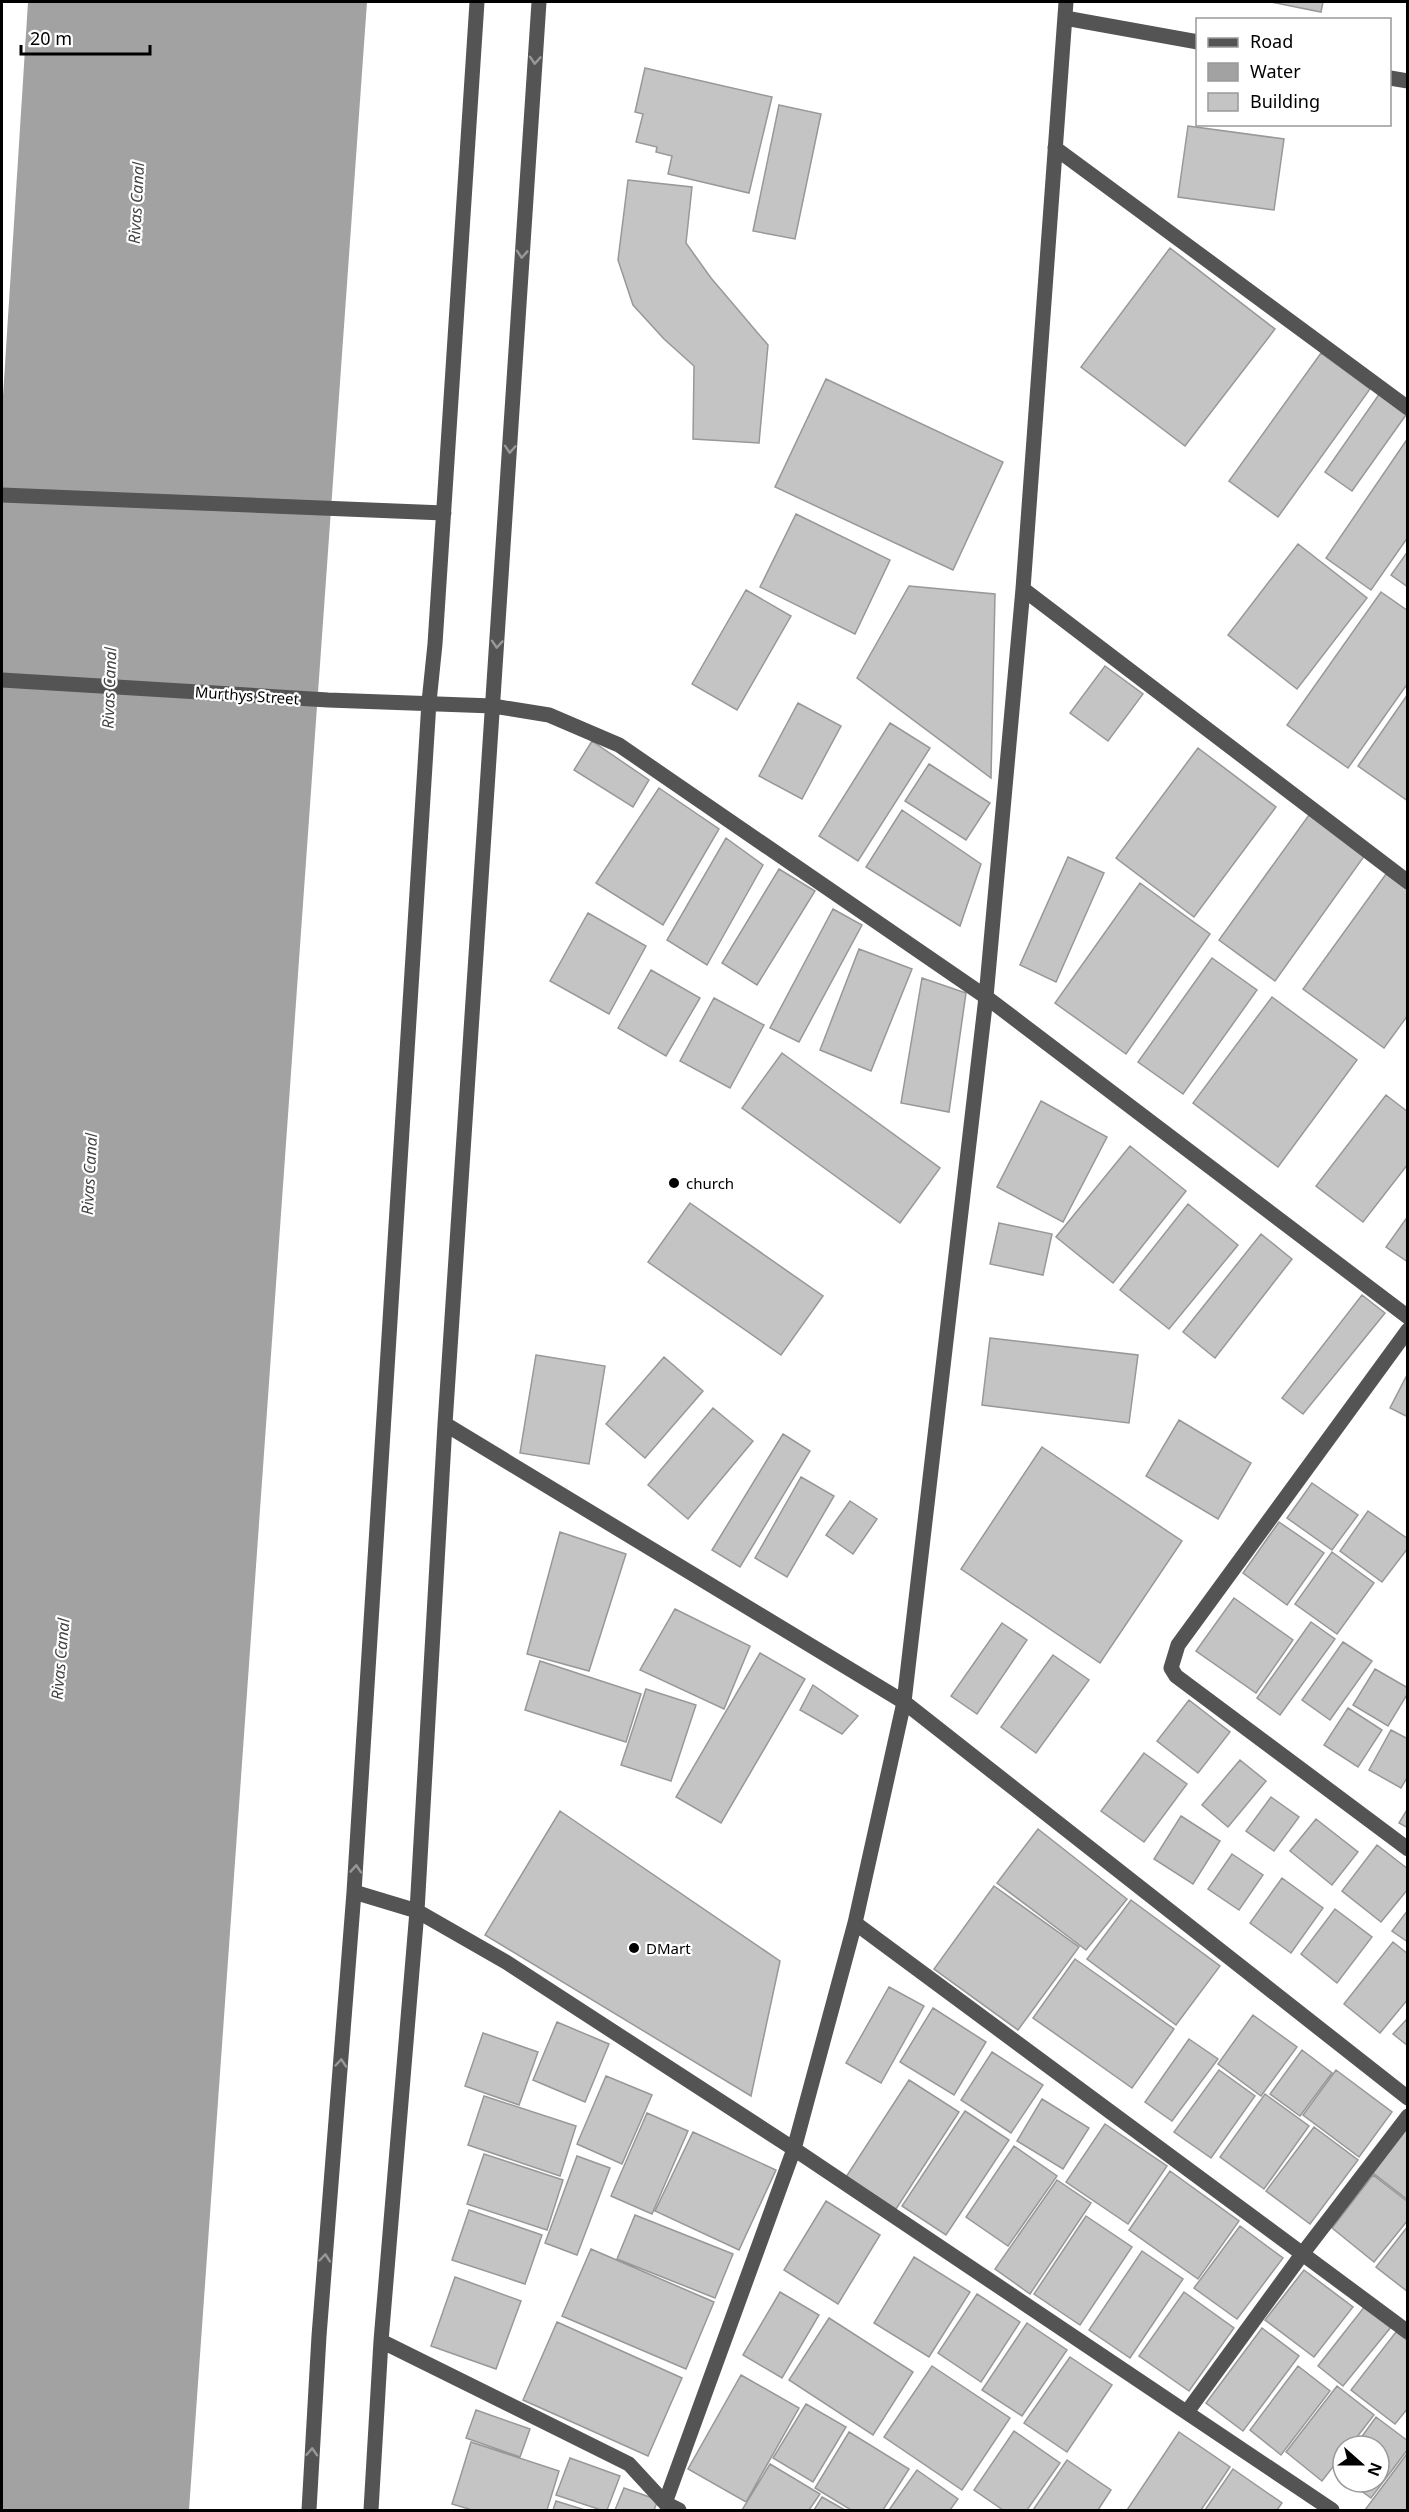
<svg xmlns="http://www.w3.org/2000/svg" width="1409" height="2512" viewBox="0 0 1409 2512" font-family="'Noto Sans',sans-serif">
<rect width="100%" height="100%" fill="#fff"/>
<path fill="#a2a2a2" d="M 28,2 L 367,2 L 189,2510 L 2,2510 L 2,412 Z"/>
<path fill="#c4c4c4" stroke="#989898" stroke-width="1.5" d="M 1271,2 L 1323,2 L 1321,12 Z
M 645,68 L 772,97 L 749,193 L 668,174 L 672,156 L 656,152 L 657,147 L 636,142 L 643,114 L 635,112 Z
M 779,105 L 821,114 L 795,239 L 753,231 Z
M 1188,126 L 1284,139 L 1274,210 L 1178,197 Z
M 628,180 L 692,187 L 686,243 L 711,278 L 768,345 L 759,443 L 693,439 L 694,366 L 664,339 L 633,305 L 618,260 Z
M 1170,248 L 1275,329 L 1185,446 L 1081,367 Z
M 1321,353 L 1370,389 L 1278,517 L 1229,481 Z
M 826,379 L 1003,462 L 953,570 L 775,487 Z
M 1380,393 L 1408,412 L 1352,491 L 1325,472 Z
M 1408,438 L 1408,537 L 1371,590 L 1326,558 Z
M 796,514 L 890,560 L 855,634 L 760,587 Z
M 1298,544 L 1367,598 L 1297,689 L 1228,635 Z
M 1408,551 L 1408,587 L 1391,575 Z
M 909,586 L 995,594 L 991,778 L 857,678 Z
M 746,590 L 791,616 L 737,710 L 692,684 Z
M 1381,592 L 1408,611 L 1408,683 L 1348,768 L 1287,725 Z
M 1105,666 L 1143,694 L 1108,741 L 1070,713 Z
M 1408,694 L 1408,801 L 1358,766 Z
M 798,703 L 841,726 L 802,799 L 759,776 Z
M 890,723 L 930,748 L 858,861 L 819,836 Z
M 592,741 L 649,780 L 633,807 L 574,770 Z
M 1198,748 L 1276,807 L 1194,917 L 1116,858 Z
M 929,764 L 990,803 L 966,840 L 905,801 Z
M 659,788 L 719,829 L 663,925 L 596,883 Z
M 902,810 L 981,864 L 960,926 L 866,867 Z
M 1309,815 L 1365,855 L 1275,981 L 1219,940 Z
M 726,838 L 763,865 L 707,965 L 667,940 Z
M 1068,857 L 1104,873 L 1056,982 L 1020,965 Z
M 779,869 L 815,891 L 757,985 L 722,963 Z
M 1386,874 L 1408,890 L 1408,1015 L 1384,1048 L 1303,989 Z
M 1140,883 L 1210,934 L 1126,1054 L 1055,1003 Z
M 833,909 L 862,925 L 799,1042 L 770,1028 Z
M 588,913 L 646,946 L 609,1014 L 550,981 Z
M 859,949 L 912,969 L 871,1071 L 820,1050 Z
M 1212,958 L 1257,990 L 1183,1094 L 1138,1062 Z
M 651,970 L 700,998 L 666,1056 L 618,1028 Z
M 922,978 L 966,993 L 949,1112 L 901,1103 Z
M 1272,997 L 1357,1060 L 1278,1167 L 1193,1103 Z
M 714,998 L 764,1025 L 730,1088 L 680,1061 Z
M 782,1053 L 940,1168 L 900,1223 L 742,1108 Z
M 1386,1095 L 1408,1112 L 1408,1164 L 1363,1222 L 1316,1186 Z
M 1041,1101 L 1107,1137 L 1063,1222 L 997,1187 Z
M 1130,1146 L 1186,1191 L 1113,1283 L 1056,1237 Z
M 690,1203 L 823,1296 L 781,1355 L 648,1262 Z
M 1188,1204 L 1238,1245 L 1169,1329 L 1120,1290 Z
M 1408,1216 L 1408,1262 L 1386,1247 Z
M 999,1223 L 1052,1234 L 1043,1275 L 990,1264 Z
M 1261,1234 L 1292,1259 L 1215,1358 L 1183,1332 Z
M 1362,1295 L 1385,1313 L 1303,1414 L 1282,1398 Z
M 990,1338 L 1138,1355 L 1129,1423 L 982,1405 Z
M 536,1355 L 605,1366 L 589,1464 L 520,1453 Z
M 664,1357 L 703,1391 L 645,1458 L 606,1424 Z
M 1408,1373 L 1408,1417 L 1390,1408 Z
M 713,1408 L 753,1441 L 688,1519 L 648,1485 Z
M 1179,1420 L 1251,1463 L 1218,1519 L 1146,1476 Z
M 783,1434 L 810,1451 L 740,1567 L 712,1550 Z
M 1042,1447 L 1182,1541 L 1100,1663 L 961,1569 Z
M 801,1477 L 834,1496 L 787,1577 L 755,1558 Z
M 1312,1483 L 1358,1515 L 1332,1550 L 1287,1518 Z
M 850,1501 L 877,1519 L 853,1554 L 826,1535 Z
M 1368,1511 L 1408,1539 L 1408,1548 L 1382,1582 L 1340,1551 Z
M 1279,1522 L 1324,1553 L 1287,1605 L 1243,1573 Z
M 560,1532 L 626,1554 L 589,1671 L 527,1654 Z
M 1332,1552 L 1374,1583 L 1337,1634 L 1295,1604 Z
M 1234,1598 L 1293,1640 L 1256,1693 L 1196,1651 Z
M 675,1609 L 750,1646 L 724,1709 L 640,1670 Z
M 1311,1622 L 1335,1639 L 1280,1715 L 1257,1698 Z
M 1002,1623 L 1027,1640 L 977,1714 L 951,1696 Z
M 1343,1642 L 1372,1661 L 1330,1720 L 1302,1700 Z
M 760,1653 L 805,1679 L 721,1823 L 676,1797 Z
M 1053,1655 L 1089,1680 L 1036,1753 L 1001,1727 Z
M 540,1661 L 641,1694 L 626,1742 L 525,1710 Z
M 1375,1669 L 1408,1688 L 1408,1693 L 1388,1726 L 1353,1705 Z
M 813,1685 L 858,1716 L 842,1734 L 800,1710 Z
M 646,1689 L 696,1705 L 671,1781 L 621,1765 Z
M 1189,1700 L 1230,1732 L 1198,1773 L 1157,1741 Z
M 1348,1708 L 1382,1730 L 1358,1767 L 1324,1745 Z
M 1391,1730 L 1408,1739 L 1408,1776 L 1401,1788 L 1369,1770 Z
M 1144,1753 L 1187,1784 L 1144,1842 L 1101,1811 Z
M 1240,1760 L 1266,1781 L 1228,1827 L 1202,1805 Z
M 1271,1797 L 1299,1817 L 1274,1851 L 1246,1831 Z
M 1408,1808 L 1408,1828 L 1399,1823 Z
M 560,1811 L 780,1961 L 751,2096 L 485,1935 Z
M 1181,1816 L 1220,1841 L 1193,1884 L 1154,1859 Z
M 1316,1819 L 1358,1852 L 1332,1885 L 1290,1851 Z
M 1038,1829 L 1127,1899 L 1086,1950 L 997,1883 Z
M 1377,1845 L 1408,1869 L 1408,1889 L 1381,1922 L 1342,1891 Z
M 1232,1854 L 1263,1875 L 1239,1910 L 1208,1889 Z
M 1282,1878 L 1323,1908 L 1291,1953 L 1250,1923 Z
M 994,1886 L 1079,1947 L 1018,2030 L 934,1969 Z
M 1131,1900 L 1220,1966 L 1176,2025 L 1087,1959 Z
M 1335,1909 L 1372,1937 L 1337,1983 L 1301,1954 Z
M 1408,1910 L 1408,1942 L 1392,1931 Z
M 1393,1942 L 1408,1954 L 1408,1999 L 1380,2033 L 1344,2004 Z
M 1075,1959 L 1174,2029 L 1132,2088 L 1033,2018 Z
M 889,1987 L 924,2006 L 881,2083 L 846,2063 Z
M 933,2008 L 986,2042 L 954,2095 L 900,2062 Z
M 1253,2015 L 1297,2047 L 1261,2096 L 1218,2064 Z
M 1408,2018 L 1408,2046 L 1393,2034 Z
M 557,2022 L 609,2044 L 585,2102 L 533,2080 Z
M 483,2033 L 538,2052 L 519,2105 L 465,2086 Z
M 1189,2039 L 1218,2059 L 1172,2121 L 1145,2102 Z
M 1302,2050 L 1332,2073 L 1300,2116 L 1270,2094 Z
M 992,2052 L 1043,2085 L 1011,2133 L 961,2100 Z
M 1219,2070 L 1255,2096 L 1211,2158 L 1174,2132 Z
M 1336,2070 L 1392,2112 L 1359,2157 L 1303,2115 Z
M 606,2076 L 652,2095 L 622,2164 L 577,2144 Z
M 909,2080 L 959,2112 L 896,2209 L 846,2177 Z
M 1265,2094 L 1309,2126 L 1264,2189 L 1220,2157 Z
M 484,2096 L 576,2126 L 560,2176 L 468,2145 Z
M 1042,2099 L 1089,2128 L 1063,2169 L 1017,2141 Z
M 965,2111 L 1009,2140 L 946,2235 L 902,2206 Z
M 647,2113 L 688,2131 L 652,2214 L 611,2196 Z
M 1105,2124 L 1167,2166 L 1128,2224 L 1066,2182 Z
M 1314,2127 L 1358,2160 L 1310,2224 L 1266,2191 Z
M 1408,2127 L 1408,2200 L 1373,2173 Z
M 693,2132 L 776,2170 L 739,2250 L 655,2211 Z
M 1014,2146 L 1057,2176 L 1008,2246 L 966,2217 Z
M 484,2154 L 563,2180 L 547,2230 L 467,2204 Z
M 577,2156 L 610,2168 L 577,2255 L 545,2243 Z
M 1170,2171 L 1239,2221 L 1198,2279 L 1129,2230 Z
M 1373,2175 L 1408,2202 L 1408,2220 L 1374,2262 L 1332,2228 Z
M 1057,2180 L 1091,2203 L 1030,2294 L 995,2269 Z
M 826,2201 L 880,2235 L 838,2304 L 784,2270 Z
M 469,2210 L 542,2235 L 525,2284 L 452,2260 Z
M 635,2215 L 733,2254 L 715,2298 L 617,2259 Z
M 1086,2216 L 1132,2247 L 1080,2325 L 1034,2294 Z
M 1240,2226 L 1283,2258 L 1237,2319 L 1194,2288 Z
M 1408,2226 L 1408,2292 L 1376,2267 Z
M 591,2249 L 714,2302 L 686,2369 L 562,2316 Z
M 1142,2251 L 1183,2279 L 1130,2358 L 1089,2330 Z
M 914,2257 L 970,2292 L 929,2357 L 874,2323 Z
M 1304,2270 L 1353,2307 L 1314,2357 L 1265,2320 Z
M 455,2277 L 521,2301 L 496,2369 L 431,2346 Z
M 780,2292 L 819,2315 L 782,2378 L 743,2355 Z
M 1184,2292 L 1234,2328 L 1189,2391 L 1139,2356 Z
M 977,2294 L 1020,2322 L 981,2382 L 938,2353 Z
M 1365,2306 L 1391,2327 L 1343,2386 L 1318,2366 Z
M 829,2318 L 913,2372 L 873,2435 L 789,2380 Z
M 557,2322 L 682,2378 L 648,2456 L 523,2400 Z
M 1027,2323 L 1067,2350 L 1022,2416 L 982,2390 Z
M 1262,2328 L 1299,2356 L 1243,2431 L 1206,2403 Z
M 1396,2332 L 1408,2341 L 1408,2408 L 1395,2424 L 1351,2390 Z
M 1070,2357 L 1112,2385 L 1067,2452 L 1024,2423 Z
M 932,2366 L 1010,2418 L 962,2490 L 884,2437 Z
M 1298,2366 L 1330,2391 L 1281,2455 L 1250,2430 Z
M 741,2375 L 799,2408 L 746,2502 L 688,2469 Z
M 1337,2386 L 1374,2415 L 1350,2446 L 1343,2446 L 1343,2454 L 1322,2481 L 1286,2452 Z
M 806,2404 L 846,2427 L 813,2482 L 773,2458 Z
M 476,2410 L 530,2429 L 520,2457 L 466,2438 Z
M 1376,2417 L 1408,2441 L 1408,2449 L 1371,2498 L 1349,2482 L 1379,2482 L 1379,2446 L 1355,2446 Z
M 1014,2431 L 1060,2463 L 1027,2510 L 1003,2510 L 974,2490 Z
M 849,2432 L 909,2469 L 883,2510 L 851,2510 L 815,2488 Z
M 1179,2432 L 1230,2467 L 1201,2510 L 1127,2510 Z
M 471,2442 L 559,2471 L 547,2510 L 472,2510 L 452,2504 Z
M 1406,2455 L 1408,2456 L 1408,2510 L 1365,2510 Z
M 570,2458 L 620,2476 L 607,2510 L 601,2510 L 556,2495 Z
M 1067,2460 L 1111,2490 L 1098,2510 L 1033,2510 Z
M 770,2464 L 820,2494 L 809,2510 L 742,2510 Z
M 1233,2469 L 1282,2503 L 1277,2510 L 1205,2510 Z
M 917,2470 L 958,2499 L 950,2510 L 889,2510 Z
M 624,2488 L 658,2500 L 654,2510 L 615,2510 Z
M 822,2497 L 845,2510 L 814,2510 Z
M 556,2501 L 585,2510 L 553,2510 Z"/>
<g fill="none" stroke-linecap="round" stroke-linejoin="round">
<path stroke="#545454" stroke-width="15" d="M 1065,18 L 1198,42
M 1390,78 L 1408,81
M 1055,148 L 1408,408
M 2,495 L 444,513
M 1023,589 L 1408,882
M 2,680 L 328,700 L 493,706 L 549,715 L 619,745 L 986,997 L 1408,1317
M 1408,1330 L 1178,1645 L 1171,1668 L 1176,1676 L 1408,1849
M 445,1424 L 904,1702 L 1408,2098
M 354,1892 L 417,1911 L 506,1962 L 794,2149 L 1332,2510
M 855,1923 L 1408,2332
M 381,2341 L 629,2464 L 665,2503 L 679,2510
M 1187,2412 L 1303,2253 L 1408,2116
M 665,2503 L 794,2149 L 855,1923 L 904,1702 L 986,997 L 1023,589 L 1066,2
M 309,2510 L 319,2336 L 354,1892 L 429,702 L 435,644 L 477,2
M 371,2510 L 381,2341 L 417,1911 L 445,1424 L 539,2"/>
</g>
<defs><path id="oneway-chevron" d="M-2-3.5L2.5 0L-2 3.5" fill="none" stroke-width="1.6" stroke-linecap="round" stroke-linejoin="round" transform="scale(1.5)"/></defs>
<g stroke="#989898">
<use href="#oneway-chevron" transform="translate(535 60) rotate(94)"/>
<use href="#oneway-chevron" transform="translate(522 254) rotate(94)"/>
<use href="#oneway-chevron" transform="translate(510 449) rotate(94)"/>
<use href="#oneway-chevron" transform="translate(497 644) rotate(94)"/>
<use href="#oneway-chevron" transform="translate(356 1869) rotate(-86)"/>
<use href="#oneway-chevron" transform="translate(341 2063) rotate(-85)"/>
<use href="#oneway-chevron" transform="translate(325 2258) rotate(-85)"/>
<use href="#oneway-chevron" transform="translate(312 2452) rotate(-87)"/>
</g>
<g fill="#000" stroke="#fff" stroke-width="2">
<circle cx="674" cy="1183" r="6"/>
<circle cx="634" cy="1948" r="6"/>
</g>
<g text-anchor="middle" dominant-baseline="central" stroke-width="4.5" stroke-linejoin="round" paint-order="stroke">
<g font-size="15" fill="#000" stroke="#fff">
<text transform="translate(247 695) rotate(4)">Murthys Street</text>
</g>
<g font-size="15" fill="#000" stroke="#fff" text-anchor="start">
<text x="686" y="1183">church</text>
<text x="646" y="1948">DMart</text>
</g>
<g font-size="16" font-style="italic" fill="#434343" stroke="#fff">
<text transform="translate(136 203) rotate(-87)">Rivas Canal</text>
<text transform="translate(109 688) rotate(-88)">Rivas Canal</text>
<text transform="translate(89 1174) rotate(-87)">Rivas Canal</text>
<text transform="translate(60 1659) rotate(-85)">Rivas Canal</text>
</g>
</g>
<rect width="1409" height="2512" fill="none" stroke="#000000" stroke-width="6"/>
<rect x="1196" y="18" width="195" height="108" fill="#ffffff" stroke="#999999" stroke-width="1.5"/>
<rect x="1208" y="38" width="30" height="9" fill="#545454" stroke="#999999" stroke-width="1.5"/>
<text x="1250" y="48" font-size="18" fill="#000000">Road</text>
<rect x="1208" y="63" width="30" height="18" fill="#a2a2a2" stroke="#999999" stroke-width="1.5"/>
<text x="1250" y="78" font-size="18" fill="#000000">Water</text>
<rect x="1208" y="93" width="30" height="18" fill="#c4c4c4" stroke="#999999" stroke-width="1.5"/>
<text x="1250" y="108" font-size="18" fill="#000000">Building</text>
<g transform="translate(1361 2464) rotate(111)"><circle r="28" fill="#ffffff" stroke="#999999" stroke-width="1.5"/>
<path d="M0-4.5L10 22L0 15L-10 22Z" fill="#000000"/>
<text y="-9" font-size="16" font-weight="bold" text-anchor="middle" fill="#000000">N</text>
</g>
<path d="M21 45v9h129v-9" fill="none" stroke="#000000" stroke-width="3"/>
<text x="30" y="45" font-size="18" fill="#000000" stroke="#ffffff" stroke-width="4.5" paint-order="stroke">20 m</text>
</svg>
